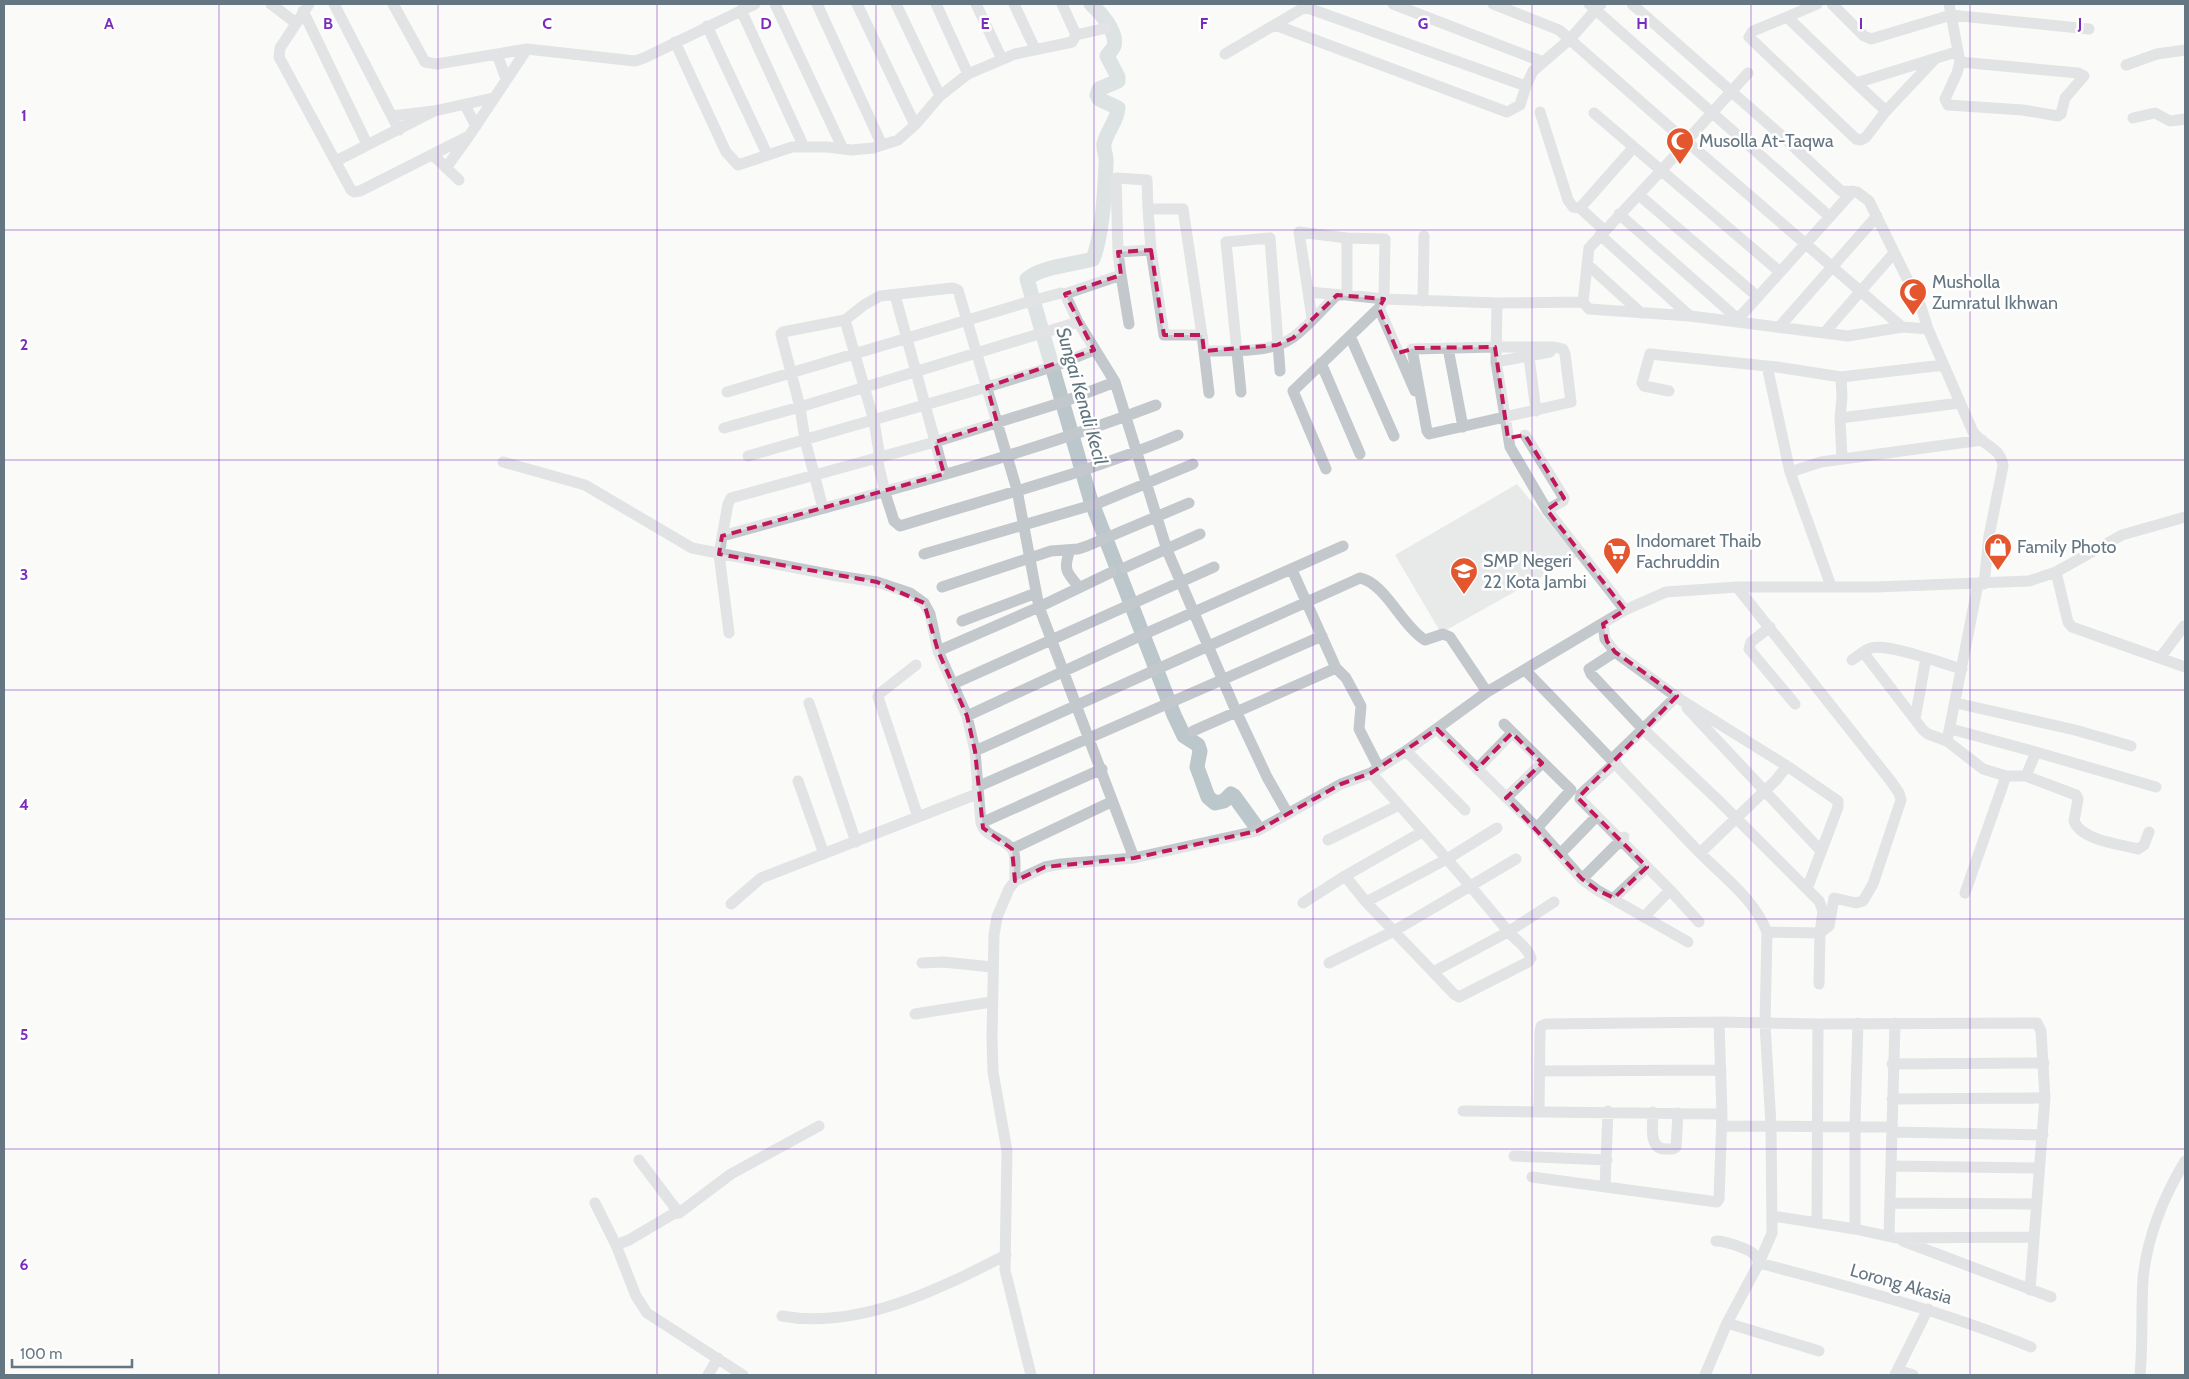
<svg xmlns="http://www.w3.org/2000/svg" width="2189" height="1379" viewBox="0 0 2189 1379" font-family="Cabin,sans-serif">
<rect width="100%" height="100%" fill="#fafaf8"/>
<path fill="#e8e9e9" d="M 1517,484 L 1577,557 L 1441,633 L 1395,555 Z"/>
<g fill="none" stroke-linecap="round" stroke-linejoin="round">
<path stroke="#bbc7cb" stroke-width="15" d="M 1091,4 C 1100,12 1118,32 1114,46 C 1113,49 1109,53 1107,56 L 1118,77 L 1118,81 L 1099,89 L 1097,95 L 1099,99 L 1118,108 C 1117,122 1107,130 1104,144 C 1103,150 1107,156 1106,163 C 1105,191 1103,233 1093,259 C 1075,264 1040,267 1027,279 L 1090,498 L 1174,715 L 1184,736 L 1198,745 L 1200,751 L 1197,767 L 1208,797 L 1215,803 L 1224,801 L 1231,794 L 1234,796 L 1255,825"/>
<path stroke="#c3c8cc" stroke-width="11" d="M 271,4 L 296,23
M 309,4 L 280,48 L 279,57 L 351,190 L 354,192 L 360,191 L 469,136
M 334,4 L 399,130
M 393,4 L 425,62 L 437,64 L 527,49 L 635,61 L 644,58 L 755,4
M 775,4 L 843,149
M 817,4 L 882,145
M 857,4 L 915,125
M 896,4 L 940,96
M 936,4 L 968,74
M 976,4 L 1002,59
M 1014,4 L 1035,49
M 1062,4 L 1076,35
M 1304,4 L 1305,7 L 1526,86
M 1393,4 L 1543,62
M 1493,4 L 1559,30 L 1682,138
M 1589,4 L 1829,216
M 1632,4 L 1782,136 L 1841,191 L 1857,192 L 1869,201 L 1921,307 L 1928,329
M 1817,4 L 1787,17 L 1856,83 L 1956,52
M 1832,4 L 1864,36 L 1871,39 L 1951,15 L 2089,29
M 1949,4 L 1960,62 L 1957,73 L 1945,99 L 1948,105 L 2023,110 L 2058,116 L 2061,114 L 2065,98 L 2084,76 L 2078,73 L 1960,62
M 741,10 L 804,147
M 303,11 L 367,144
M 1787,17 L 1753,31 L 1749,37 L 1856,139 L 1861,140 L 1866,137 L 1886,111
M 1275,25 L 1507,112 L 1520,105 L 1526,86 L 1533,71 L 1570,39 L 1601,4
M 707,26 L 767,154
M 675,42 L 726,152 L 738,165 L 792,147 L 827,147 L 851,150 L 873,148 L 898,140 L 915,125 L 940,96 L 968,74 L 1015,54 L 1072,42 L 1076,35 L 1106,28
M 497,54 L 506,79
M 1225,54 L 1310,4
M 2126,65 L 2157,54 L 2185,50
M 1856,83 L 1886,111 L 1934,60
M 465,105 L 476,126
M 1540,112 L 1568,200 L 1573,207 L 1580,208
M 1594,113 L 1780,272
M 392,116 L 434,111 L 493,98
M 2133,118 L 2155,113 L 2170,121 L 2185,119
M 1691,136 L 1748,73
M 1692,146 L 1902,327 L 1928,329 L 1973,432 C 1982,445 2001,447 2003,466 L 1989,536 L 1984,584
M 1683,147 L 1589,248 L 1583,302 L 1589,309 L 1690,316 L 1848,336 L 1902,327
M 433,155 L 459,180
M 336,161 L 434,111
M 446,168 L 469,136 L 527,49
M 1639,195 L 1758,297
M 1619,214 L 1738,319
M 1604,230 L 1580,208 L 1634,147
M 1600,235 L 1690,316
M 1347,238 L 1347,295 L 1384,299 L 1381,305
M 1118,252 L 1151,250
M 1587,264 L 1641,313
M 1121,275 L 1129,324
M 1309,292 L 1342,295
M 1065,294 L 1121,275 L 1118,252 L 1116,178 L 1147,180 L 1148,209
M 895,295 L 944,474
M 1423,301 L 1424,236
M 1497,303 L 1496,362 L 1510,447 L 1547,510 L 1625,610
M 1312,318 L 1299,232 L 1347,238 L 1385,239 L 1384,299 L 1497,303 L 1583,302
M 1738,321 L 1738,319 L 1853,191
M 1780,326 L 1877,216
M 1825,332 L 1894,253
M 1202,335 L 1164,335 L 1151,250 L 1148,209 L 1183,209 L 1202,335 L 1204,351 C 1229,351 1271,353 1292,338 C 1306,329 1324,307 1337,295
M 1350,336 L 1394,436
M 1495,347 L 1554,347 L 1563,349 L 1565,354 L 1571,402 L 1429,434 L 1427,431 L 1412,349 Z
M 1448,348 L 1463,427
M 1204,351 L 1209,393
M 1529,357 L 1536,411
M 1496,362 L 1550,352
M 1321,363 L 1360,454
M 1767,366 L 1790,472 L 1831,586
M 1841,377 L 1842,397 L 1840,418 L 1842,459
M 1669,391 L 1644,386 L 1642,383 L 1650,354 L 1777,367 L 1841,377 L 1944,365
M 727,392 L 1031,301 L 1061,293 L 1065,294 L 1078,322 L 1115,382 L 1167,550 L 1236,711 L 1267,777 L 1288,814
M 1241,392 L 1226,242 L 1270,238 L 1280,371
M 1840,418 L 1960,403
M 724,428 L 800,407 L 1078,322
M 1525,435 L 1564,498 L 1563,501 L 1547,510
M 748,456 L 987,387 L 1055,366 L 1094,350
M 503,462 L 585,485 L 692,548 L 838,576 L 877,582 L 910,593 L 924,603 L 930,614 L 938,651 L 967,716 L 975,751 L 981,823 C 986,838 1003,837 1012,849 C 1017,855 1014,873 1015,881
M 1326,469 L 1293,391 L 1379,308 L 1415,391
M 1790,472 L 1821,462 L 1982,440
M 823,508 L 805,440 L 800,407 L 781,334 L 783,332 L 845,320
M 722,536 C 867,496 1014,459 1156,405
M 1070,550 C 1063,569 1066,572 1079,587
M 924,554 L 1099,503 L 1193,464
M 1124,568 L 1200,534
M 1292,570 L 1336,668 L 1346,678 L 1361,706 L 1359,729 L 1379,768
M 2056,572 L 2068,622 L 2072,627 L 2185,667
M 942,587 L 1051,551 L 1078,549 L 1087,546 L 1189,503
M 1737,587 L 1890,780 L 1899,793 L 1901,800 L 1873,884 L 1863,901 L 1856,903 L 1834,898 L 1829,926 L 1820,933 L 1767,932
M 962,621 L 1036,593
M 1603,624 L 1605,639 L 1615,652 L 1681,700 L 1787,766 L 1838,801 L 1838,807 L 1807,889
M 1770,627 L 1751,642 L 1749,649 L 1795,704
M 729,633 L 719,554 L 728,504 L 731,498 L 935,442 L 1060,403 L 1115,382
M 938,651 L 1039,607 L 1112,572
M 1615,652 L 1589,669 L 1591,674 L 1643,729 L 1717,799 L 1819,901 L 1823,911 L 1820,933 L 1819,984
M 1863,652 L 1923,730 L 1928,734 L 1947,741 L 1978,584
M 2160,658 L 2184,626
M 1852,660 C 1858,656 1864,650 1871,648 C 1888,643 1944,664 1962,669
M 916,665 L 879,694 L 878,697 L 918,817
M 1525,670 C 1583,729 1639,789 1696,849 C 1720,874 1754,898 1767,932 L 1765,1024 L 1771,1125 L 1772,1233 L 1759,1263 L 1727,1323 L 1705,1375
M 953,684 L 1214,567
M 809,703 L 856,842
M 1956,703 L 2075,730 L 2131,746
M 1687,708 L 1821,851
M 967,716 L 1140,636 L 1343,546
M 1915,719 L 1926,658
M 1504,724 L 1571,790 L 1537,828
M 1437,729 L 1537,828 L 1582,879 L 1597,890 L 1688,942
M 1951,729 L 2036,752 L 2156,787
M 1193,731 L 1336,668
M 1947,741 L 1983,769 L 2006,776 L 2026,776 L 2076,795 L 2078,799 L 2074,821 C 2081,840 2119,844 2138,849 L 2144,845 L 2149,832
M 975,751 L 1360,578 C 1385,583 1402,626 1425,640 L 1443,634 L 1450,637 L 1487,692
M 1406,751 L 1465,810
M 1612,759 L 1677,696
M 1616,762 L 1581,794 L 1580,799 L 1670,890 L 1699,922
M 1477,769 L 1512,733
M 1371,773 C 1417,825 1463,876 1507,930 C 1514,939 1528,947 1531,958 L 1528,962 L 1459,997 L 1454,994 L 1433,972
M 2026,776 L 2036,752
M 798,781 L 824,854
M 977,787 L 1322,636
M 1506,798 L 1542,763
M 981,823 L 1102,769
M 1328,840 L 1399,805
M 1012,849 L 1111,802
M 1700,853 L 1776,780 L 1787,766
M 1560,854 L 1596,817
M 1134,858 L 1039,607 L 1017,490 L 958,290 L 953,288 L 880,296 L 864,305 L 845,320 L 874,421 L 879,452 L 877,458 L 885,493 L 894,521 L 900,526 C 993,497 1088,473 1178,435
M 1345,876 L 1366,902 L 1447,859 L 1497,828
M 1582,879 L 1624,837
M 1965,893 L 2006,776
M 1614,898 L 1647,867
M 1366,902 L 1433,972 L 1508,932 L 1554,902
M 1303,903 L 1345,876 L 1422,832
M 731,904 L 761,878 L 977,794
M 1644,917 L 1670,890
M 922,963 L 943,962 L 992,967
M 1329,963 L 1394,931 L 1516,859
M 915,1014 L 991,1002
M 1892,1064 L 2044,1063
M 1540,1071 L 1721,1070
M 1892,1099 L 2045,1098
M 1463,1111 L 1722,1114
M 1539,1111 L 1540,1031 L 1541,1026 L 1546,1024 L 1719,1022 L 1818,1024 L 2037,1023 L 2041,1031 L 2045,1098 L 2030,1290
M 1653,1112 C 1653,1125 1648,1148 1665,1149 C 1670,1149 1672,1150 1676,1147 L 1678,1113
M 1722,1126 L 1892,1127
M 1892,1132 L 2043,1135
M 1514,1156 L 1607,1160
M 639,1160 L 679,1213
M 1891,1166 L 2039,1168
M 1532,1177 L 1717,1202 L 1719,1199 L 1722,1114 L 1719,1022
M 1605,1187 L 1608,1111
M 595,1203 L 616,1245 L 636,1296 L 647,1313 L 743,1375
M 1890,1203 L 2037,1204
M 1773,1216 L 1855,1229 L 1896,1238 L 2034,1237
M 1817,1223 L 1818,1024
M 1855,1229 L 1855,1124 L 1858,1023
M 1889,1236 L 1895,1023
M 1716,1241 C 1724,1241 1727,1243 1735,1245 C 1747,1250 1754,1250 1759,1263 C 1851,1287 1942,1311 2031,1347
M 1903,1241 L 2051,1297
M 616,1245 L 629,1240 L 673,1214 L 679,1213 L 731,1174 L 819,1126
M 782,1316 C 858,1330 940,1289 1006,1255
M 1727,1323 L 1819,1351
M 1898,1370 L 1913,1375
M 708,1375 L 718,1358
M 1031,1375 L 1005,1270 L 1007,1151 L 993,1072 L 992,1037 L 994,935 L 997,917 L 1009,889 L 1015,881 L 1045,867 L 1061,864 L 1134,858 L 1257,831 L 1341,784 L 1371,773 L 1406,751 L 1487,692 L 1625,610 L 1666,592 L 1737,587 L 1875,587 L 2029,581 L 2056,572 L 2122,535 L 2185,517
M 1895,1375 L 1928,1309
M 2140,1375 C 2143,1343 2141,1311 2143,1279 C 2147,1237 2164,1196 2185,1161"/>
</g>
<path d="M0 0H2189V1379H0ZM 1151,250 L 1164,335 L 1202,335 L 1204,351 L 1277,345 L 1293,338 L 1337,295 L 1384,299 L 1379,308 L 1398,353 L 1415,348 L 1495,347 L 1508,438 L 1525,435 L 1564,498 L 1547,510 L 1625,610 L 1603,624 L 1607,641 L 1615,652 L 1677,696 L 1578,798 L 1647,867 L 1614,898 L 1597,890 L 1582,879 L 1506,798 L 1542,763 L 1512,733 L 1477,769 L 1437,729 L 1371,773 L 1341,784 L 1257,831 L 1134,858 L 1045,867 L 1015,881 L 1012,849 L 983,828 L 975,751 L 967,716 L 938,651 L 924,603 L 877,582 L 719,554 L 722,536 L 944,474 L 935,442 L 997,422 L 987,387 L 1094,350 L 1065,294 L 1121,275 L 1118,252 Z" fill="#fafaf8" fill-opacity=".55" fill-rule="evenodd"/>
<path fill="none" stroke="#c2185b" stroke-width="4" stroke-dasharray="10 6" stroke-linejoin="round" d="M 1151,250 L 1164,335 L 1202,335 L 1204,351 L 1277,345 L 1293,338 L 1337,295 L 1384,299 L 1379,308 L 1398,353 L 1415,348 L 1495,347 L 1508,438 L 1525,435 L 1564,498 L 1547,510 L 1625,610 L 1603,624 L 1607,641 L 1615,652 L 1677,696 L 1578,798 L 1647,867 L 1614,898 L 1597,890 L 1582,879 L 1506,798 L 1542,763 L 1512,733 L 1477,769 L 1437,729 L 1371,773 L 1341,784 L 1257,831 L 1134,858 L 1045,867 L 1015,881 L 1012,849 L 983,828 L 975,751 L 967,716 L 938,651 L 924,603 L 877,582 L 719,554 L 722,536 L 944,474 L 935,442 L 997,422 L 987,387 L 1094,350 L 1065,294 L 1121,275 L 1118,252 Z"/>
<path fill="none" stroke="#7b2cbf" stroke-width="1" stroke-opacity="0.55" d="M 219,4 L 219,1375M 438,4 L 438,1375M 657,4 L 657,1375M 876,4 L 876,1375M 1094,4 L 1094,1375M 1313,4 L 1313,1375M 1532,4 L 1532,1375M 1751,4 L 1751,1375M 1970,4 L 1970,1375M 4,230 L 2185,230M 4,460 L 2185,460M 4,690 L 2185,690M 4,919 L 2185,919M 4,1149 L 2185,1149"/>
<defs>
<g id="mosque-pin" transform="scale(1.4375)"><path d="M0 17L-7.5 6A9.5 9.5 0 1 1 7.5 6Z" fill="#e4572e" stroke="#fff"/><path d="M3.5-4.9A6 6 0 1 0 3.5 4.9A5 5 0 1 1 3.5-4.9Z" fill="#fff"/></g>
<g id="shop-pin" transform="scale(1.4375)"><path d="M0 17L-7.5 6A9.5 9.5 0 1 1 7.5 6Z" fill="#e4572e" stroke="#fff"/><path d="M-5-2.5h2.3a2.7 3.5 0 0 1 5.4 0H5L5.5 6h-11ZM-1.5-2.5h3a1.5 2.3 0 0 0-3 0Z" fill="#fff"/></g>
<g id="supermarket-pin" transform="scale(1.4375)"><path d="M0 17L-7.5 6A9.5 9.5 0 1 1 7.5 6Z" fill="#e4572e" stroke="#fff"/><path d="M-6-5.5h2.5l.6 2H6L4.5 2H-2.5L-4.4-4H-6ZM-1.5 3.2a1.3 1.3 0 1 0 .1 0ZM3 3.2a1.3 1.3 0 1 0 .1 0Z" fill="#fff"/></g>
<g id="school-pin" transform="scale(1.4375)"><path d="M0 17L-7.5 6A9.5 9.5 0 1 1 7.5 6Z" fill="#e4572e" stroke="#fff"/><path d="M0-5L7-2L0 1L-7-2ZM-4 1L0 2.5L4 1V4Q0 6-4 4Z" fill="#fff"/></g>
</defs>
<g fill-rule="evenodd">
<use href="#mosque-pin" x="1680" y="141"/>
<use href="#mosque-pin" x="1913" y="292"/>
<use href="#shop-pin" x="1998" y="547"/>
<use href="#supermarket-pin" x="1617" y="551"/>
<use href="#school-pin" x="1464" y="571"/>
</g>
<g text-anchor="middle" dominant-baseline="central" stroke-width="5" stroke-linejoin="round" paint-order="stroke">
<g font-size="18" fill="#657683" stroke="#fff" text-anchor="start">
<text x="1699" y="141">Musolla At-Taqwa</text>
<text x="1932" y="282">Musholla<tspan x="1932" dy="21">Zumratul Ikhwan</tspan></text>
<text x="1636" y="541">Indomaret Thaib<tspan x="1636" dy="21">Fachruddin</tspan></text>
<text x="2017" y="547">Family Photo</text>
<text x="1483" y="561">SMP Negeri<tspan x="1483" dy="21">22 Kota Jambi</tspan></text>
</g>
<g font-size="18" fill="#657683" stroke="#fff">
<text transform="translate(1901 1284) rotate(16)">Lorong Akasia</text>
</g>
<g font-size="19" font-style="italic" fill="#60757c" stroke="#fff">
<text transform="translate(1082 396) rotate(74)">Sungai Kenali Kecil</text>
</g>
</g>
<g font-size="16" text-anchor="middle" font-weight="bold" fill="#7b2cbf" stroke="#fff" stroke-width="5" stroke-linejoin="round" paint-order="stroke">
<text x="109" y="29">A</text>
<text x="328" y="29">B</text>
<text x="547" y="29">C</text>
<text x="766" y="29">D</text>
<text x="985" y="29">E</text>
<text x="1204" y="29">F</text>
<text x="1423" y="29">G</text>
<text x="1642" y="29">H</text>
<text x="1861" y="29">I</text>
<text x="2080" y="29">J</text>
<text x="24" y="121">1</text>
<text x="24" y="350">2</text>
<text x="24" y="580">3</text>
<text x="24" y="810">4</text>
<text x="24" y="1040">5</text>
<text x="24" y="1270">6</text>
</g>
<rect width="2189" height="1379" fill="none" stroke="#657683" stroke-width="10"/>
<path d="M12 1359v8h120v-8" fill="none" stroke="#657683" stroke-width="2.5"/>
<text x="20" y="1359" font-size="15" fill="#657683" stroke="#ffffff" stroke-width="4" paint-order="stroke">100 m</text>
</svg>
